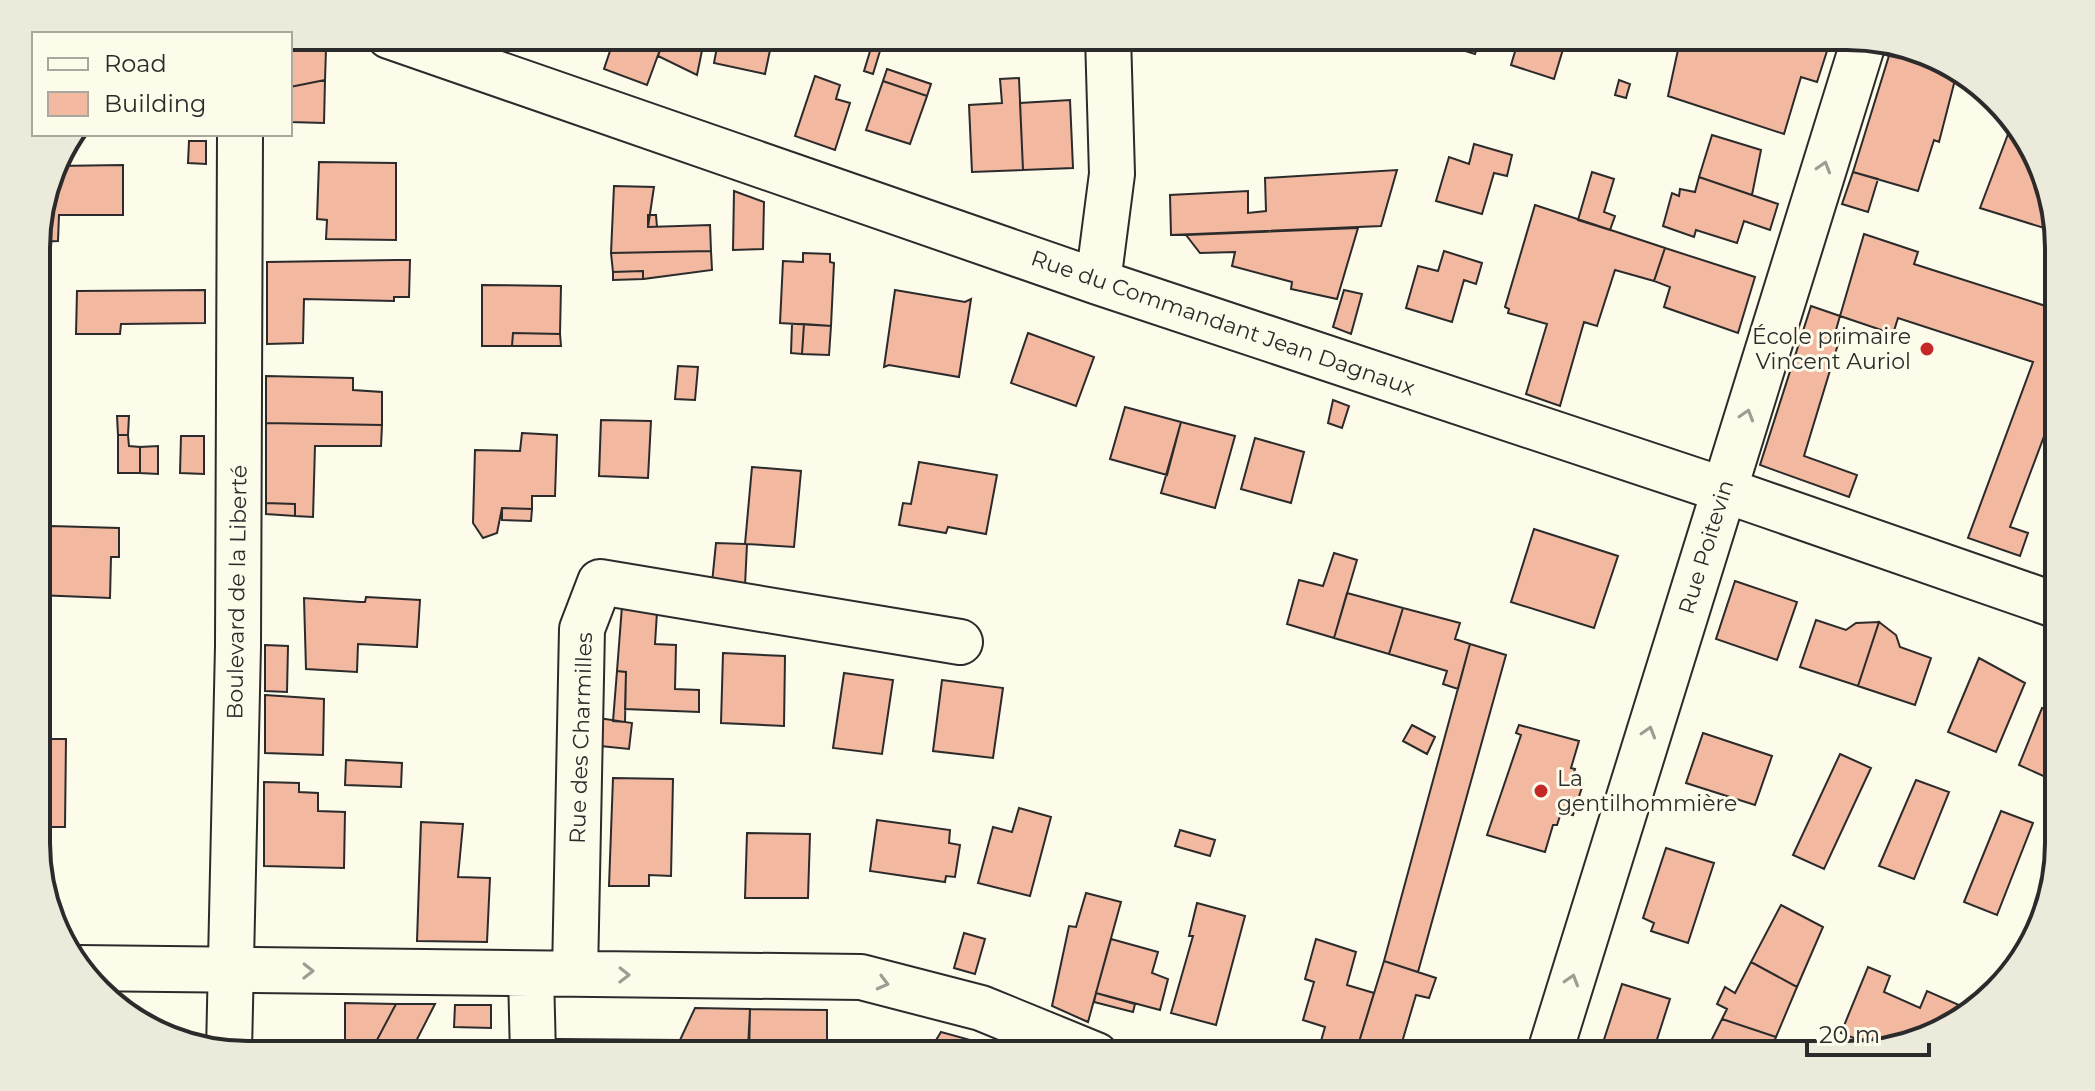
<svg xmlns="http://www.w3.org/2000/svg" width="2095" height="1091" viewBox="0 0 2095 1091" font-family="Montserrat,sans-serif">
<rect width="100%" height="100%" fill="#fdfbea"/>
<path fill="#f2b8a0" stroke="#2b2b2b" stroke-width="2" d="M 607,36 L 665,36 L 647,85 L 604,69 L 612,45 L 606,42 Z
M 665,36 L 705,36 L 697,75 L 658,56 Z
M 719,36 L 773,36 L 765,74 L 714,63 Z
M 1149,36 L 1391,36 L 1150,43 Z
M 1435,36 L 1481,36 L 1475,54 L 1433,41 Z
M 1486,36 L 1567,36 L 1554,79 L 1511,65 L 1517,45 Z
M 1681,36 L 1815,36 L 1813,43 L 1828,48 L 1817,82 L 1801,77 L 1784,134 L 1668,96 Z
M 300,39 L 326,49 L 325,80 L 290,87 L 290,45 Z
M 1892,46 L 1941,58 L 1957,72 L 1939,142 L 1934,140 L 1918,191 L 1853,172 Z
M 871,48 L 880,51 L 873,74 L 864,71 Z
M 887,69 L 931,84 L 927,96 L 883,81 Z
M 815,76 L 840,85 L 836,99 L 850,103 L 835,150 L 795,136 Z
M 1019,78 L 1023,170 L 972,172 L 969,105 L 1002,103 L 1000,79 Z
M 325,80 L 324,123 L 290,122 L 290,87 Z
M 1619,80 L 1630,84 L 1626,98 L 1615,95 Z
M 883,81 L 927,96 L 910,144 L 866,130 Z
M 1070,100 L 1073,168 L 1023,170 L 1020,103 Z
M 2013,121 L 2023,130 L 2057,221 L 2057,232 L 1980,208 Z
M 1712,135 L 1761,150 L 1752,195 L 1699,177 Z
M 189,141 L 206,141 L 206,164 L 188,163 Z
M 1474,144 L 1512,155 L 1507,176 L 1494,173 L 1482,214 L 1436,201 L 1449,157 L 1469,164 Z
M 319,162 L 396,163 L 396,240 L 326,239 L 327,220 L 317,219 Z
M 123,165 L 123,215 L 59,215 L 58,241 L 37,242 L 55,166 Z
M 1397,170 L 1381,226 L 1171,235 L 1170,195 L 1248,191 L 1248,213 L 1266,211 L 1265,178 Z
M 1592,172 L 1614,179 L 1604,212 L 1615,216 L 1610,230 L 1578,220 Z
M 1853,172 L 1878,179 L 1868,212 L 1842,204 Z
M 1699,177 L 1778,204 L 1770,230 L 1744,221 L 1737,243 L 1696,230 L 1694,237 L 1663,226 L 1672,193 L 1679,196 L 1680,189 L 1695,192 Z
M 614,186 L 654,187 L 648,227 L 710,225 L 711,251 L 611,253 Z
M 734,191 L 764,202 L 763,249 L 733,250 Z
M 1535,205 L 1665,248 L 1654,281 L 1615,270 L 1597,326 L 1584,322 L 1560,406 L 1526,394 L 1547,324 L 1508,313 L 1509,309 L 1505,307 Z
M 648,215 L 656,215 L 657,227 L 648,227 Z
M 1358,228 L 1337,299 L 1291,289 L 1292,282 L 1232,266 L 1235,252 L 1200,253 L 1186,235 Z
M 1864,234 L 1918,252 L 1914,264 L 2055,309 L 2051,320 L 2058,322 L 2058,399 L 2010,527 L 2028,533 L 2020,556 L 1968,538 L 2033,362 L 1898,318 L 1893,334 L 1840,316 Z
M 1665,248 L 1755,277 L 1738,333 L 1664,307 L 1670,287 L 1654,281 Z
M 711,251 L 712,270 L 643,279 L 643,271 L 613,272 L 611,253 Z
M 1444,251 L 1482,263 L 1476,284 L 1464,280 L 1452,322 L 1406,308 L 1418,266 L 1438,271 Z
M 803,253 L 830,254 L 830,262 L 834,263 L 831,326 L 780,323 L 783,261 L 803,262 Z
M 396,260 L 410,260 L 409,297 L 394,297 L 394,301 L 304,299 L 303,343 L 267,344 L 267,262 Z
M 643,271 L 643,279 L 613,280 L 613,272 Z
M 482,285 L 561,286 L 560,334 L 513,333 L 512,346 L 482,346 Z
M 205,290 L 205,323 L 121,324 L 120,334 L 76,334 L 77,291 Z
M 895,290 L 965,302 L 971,299 L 959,377 L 889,365 L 884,367 Z
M 1344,290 L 1362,294 L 1351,334 L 1333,327 Z
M 1811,306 L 1840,316 L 1836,330 L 1842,331 L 1804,456 L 1857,475 L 1849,497 L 1760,465 Z
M 792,324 L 804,324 L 802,354 L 791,353 Z
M 804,324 L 831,326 L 829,355 L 802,354 Z
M 513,333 L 560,334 L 561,346 L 512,346 Z
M 1028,333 L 1094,357 L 1076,406 L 1011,383 Z
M 678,366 L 698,367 L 695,400 L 675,399 Z
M 266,376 L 353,378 L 353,390 L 382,392 L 382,425 L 266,423 Z
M 1333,400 L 1349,406 L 1342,428 L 1328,423 Z
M 1125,407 L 1181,422 L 1167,475 L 1110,459 Z
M 117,416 L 129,416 L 128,435 L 118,435 Z
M 601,420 L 651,421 L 648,478 L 599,476 Z
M 1181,422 L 1235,436 L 1215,508 L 1161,493 Z
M 266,423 L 382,425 L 381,446 L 315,446 L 313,517 L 295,516 L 295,504 L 266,503 Z
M 522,433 L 557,435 L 555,496 L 532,496 L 532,509 L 502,508 L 497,533 L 483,538 L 473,523 L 475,450 L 520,451 Z
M 118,435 L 128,435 L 129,446 L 140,447 L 140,473 L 118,473 Z
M 181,436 L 204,436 L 204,474 L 180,473 Z
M 1255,438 L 1304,452 L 1291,503 L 1241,489 Z
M 158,446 L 158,474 L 140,473 L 140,447 Z
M 919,462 L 997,475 L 986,534 L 948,527 L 946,533 L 899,525 L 903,503 L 911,504 Z
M 752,467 L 801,471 L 794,547 L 747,544 L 745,586 L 712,583 L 716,543 L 745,544 Z
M 266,503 L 295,504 L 295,516 L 266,514 Z
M 502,508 L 532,509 L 531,521 L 502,520 Z
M 51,526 L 119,528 L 119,557 L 111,557 L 110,598 L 37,595 L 37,567 L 51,567 Z
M 1534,529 L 1618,556 L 1594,628 L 1511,602 Z
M 1334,553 L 1357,560 L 1334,638 L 1287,624 L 1299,580 L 1323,586 Z
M 1735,581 L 1797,602 L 1777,660 L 1716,639 Z
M 1347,593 L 1403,608 L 1389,654 L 1334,638 Z
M 366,597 L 420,600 L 417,647 L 358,644 L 357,672 L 306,669 L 304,598 L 360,602 L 365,602 Z
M 622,606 L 657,612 L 655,644 L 676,645 L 675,689 L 699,690 L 699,712 L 625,709 L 626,672 L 617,671 Z
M 1403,608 L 1460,623 L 1455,639 L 1470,644 L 1458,689 L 1443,684 L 1447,671 L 1389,654 Z
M 1816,620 L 1846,630 L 1856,623 L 1879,622 L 1858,686 L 1800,667 Z
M 1879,622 L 1896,635 L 1900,647 L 1931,658 L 1915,705 L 1858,686 Z
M 1470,644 L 1506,655 L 1418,972 L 1384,961 Z
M 265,645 L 288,646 L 287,692 L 265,691 Z
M 723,653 L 785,656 L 784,726 L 721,723 Z
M 1979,658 L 2025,683 L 1996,752 L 1948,732 Z
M 617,671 L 626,672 L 625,722 L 613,721 Z
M 844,673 L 893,680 L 882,754 L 833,748 Z
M 942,680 L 1003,688 L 993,758 L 933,751 Z
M 265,695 L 324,699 L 323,755 L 265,753 Z
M 2042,708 L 2059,716 L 2059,783 L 2019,765 Z
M 592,717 L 632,723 L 629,749 L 591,745 Z
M 1412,725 L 1435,737 L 1427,754 L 1403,741 Z
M 1519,725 L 1579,741 L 1571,768 L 1575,769 L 1572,780 L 1583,784 L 1573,815 L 1561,813 L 1557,825 L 1553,825 L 1545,852 L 1487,835 L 1521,735 L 1516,733 Z
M 1703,733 L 1772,756 L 1755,805 L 1686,783 Z
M 38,739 L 66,739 L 65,827 L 38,827 Z
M 1840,754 L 1871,768 L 1824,869 L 1793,855 Z
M 346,760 L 402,763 L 401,787 L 345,785 Z
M 613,778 L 673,779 L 671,876 L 649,875 L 649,886 L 609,886 Z
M 1916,780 L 1949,792 L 1914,879 L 1879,866 Z
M 264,782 L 299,783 L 299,792 L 318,793 L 318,811 L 345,812 L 344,868 L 264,866 Z
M 1019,808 L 1051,817 L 1030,896 L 978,883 L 993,827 L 1012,832 Z
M 2001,811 L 2033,823 L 1997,915 L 1964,902 Z
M 877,820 L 950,830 L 949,843 L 960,845 L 955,877 L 946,876 L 945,882 L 870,871 Z
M 421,822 L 463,824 L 458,877 L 490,878 L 487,942 L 417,941 Z
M 1180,830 L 1215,840 L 1210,856 L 1175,846 Z
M 747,833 L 810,834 L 808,898 L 745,898 Z
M 1666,848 L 1714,863 L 1688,943 L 1651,931 L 1654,923 L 1643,918 Z
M 2053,867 L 2038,931 L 2030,928 Z
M 1086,893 L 1121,902 L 1088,1022 L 1052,1006 L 1069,926 L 1076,927 Z
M 1197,903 L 1245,916 L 1216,1025 L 1171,1013 L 1193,936 L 1189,936 Z
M 1781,905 L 1823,927 L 1797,987 L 1751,962 Z
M 964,933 L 985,939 L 975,974 L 954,968 Z
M 1111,939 L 1158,952 L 1152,973 L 1168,979 L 1160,1010 L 1096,993 Z
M 1316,939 L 1356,952 L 1347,985 L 1374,993 L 1355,1055 L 1317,1055 L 1325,1027 L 1303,1020 L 1314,982 L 1305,979 Z
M 1384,961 L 1436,978 L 1429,998 L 1416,995 L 1400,1049 L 1368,1041 L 1366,1048 L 1359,1046 L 1355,1055 Z
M 1751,962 L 1797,987 L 1776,1037 L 1722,1019 L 1727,1009 L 1717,1004 L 1725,987 L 1735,993 Z
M 1868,967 L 1890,976 L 1884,992 L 1920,1008 L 1927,991 L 1959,1005 L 1952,1024 L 1879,1048 L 1841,1033 Z
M 1622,984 L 1670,999 L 1652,1055 L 1599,1055 Z
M 1096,993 L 1135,1004 L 1133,1012 L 1094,1002 Z
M 345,1003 L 396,1004 L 369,1055 L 314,1055 L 345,1054 Z
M 396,1004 L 435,1004 L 409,1055 L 369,1055 Z
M 455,1005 L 491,1005 L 491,1028 L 454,1027 Z
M 695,1008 L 750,1009 L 748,1049 L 720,1050 L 717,1055 L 673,1055 Z
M 750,1009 L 827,1010 L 827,1046 L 814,1046 L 814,1055 L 749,1055 Z
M 1722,1019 L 1776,1037 L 1772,1046 L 1791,1055 L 1704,1055 Z
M 941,1032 L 974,1041 L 965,1055 L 927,1055 Z
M 172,1034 L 200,1034 L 200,1044 L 172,1037 Z
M 556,1039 L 680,1040 L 673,1055 L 556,1055 Z
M 262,1040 L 297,1041 L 297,1055 L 262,1055 Z
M 994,1048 L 1012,1055 L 990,1055 Z"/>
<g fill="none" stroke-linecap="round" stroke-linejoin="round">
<g stroke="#2b2b2b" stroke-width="48">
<path id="minor" d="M 389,36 L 1098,282 L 1724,490 L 2058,606
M 1098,282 L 1112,174 L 1108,36
M 78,968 L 861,977 L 981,1008 L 1096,1055
M 531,974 L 533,1055
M 575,974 L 582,629 L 600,582 L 960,642
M 1549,1055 L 1864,40"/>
</g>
<g stroke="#2b2b2b" stroke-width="48">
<path id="major" d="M 229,1051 L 238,646 L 240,134"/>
</g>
<use href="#minor" stroke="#fdfbea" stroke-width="44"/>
<use href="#major" stroke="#fdfbea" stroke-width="44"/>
</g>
<defs><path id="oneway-chevron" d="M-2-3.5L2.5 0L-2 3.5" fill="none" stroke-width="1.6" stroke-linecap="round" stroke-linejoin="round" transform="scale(2)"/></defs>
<g stroke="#9e9d94">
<use href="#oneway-chevron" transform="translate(1824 167) rotate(-73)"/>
<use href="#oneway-chevron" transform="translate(1747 415) rotate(-73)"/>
<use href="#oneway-chevron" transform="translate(1649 732) rotate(-73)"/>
<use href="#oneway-chevron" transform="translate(308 971) rotate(1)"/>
<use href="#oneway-chevron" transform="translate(624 975) rotate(1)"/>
<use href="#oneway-chevron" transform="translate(1572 980) rotate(-73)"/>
<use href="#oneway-chevron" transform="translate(883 983) rotate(15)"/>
</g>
<g fill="#c62828" stroke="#fdfbea" stroke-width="3">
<circle cx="1927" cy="349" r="8"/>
<circle cx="1541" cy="791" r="8"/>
</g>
<g text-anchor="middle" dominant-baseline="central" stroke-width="6" stroke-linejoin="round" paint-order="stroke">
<g font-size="22" fill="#2b2b2b" stroke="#fdfbea">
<text transform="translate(1223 323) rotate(19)">Rue du Commandant Jean Dagnaux</text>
<text transform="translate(1706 547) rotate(-73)">Rue Poitevin</text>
<text transform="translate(237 592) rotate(-89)">Boulevard de la Liberté</text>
<text transform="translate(581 738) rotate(-88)">Rue des Charmilles</text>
</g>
<g font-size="22" fill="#2b2b2b" stroke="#fdfbea" text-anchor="end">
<text x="1911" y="336">École primaire<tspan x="1911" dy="25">Vincent Auriol</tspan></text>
<text x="1557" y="778" text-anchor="start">La<tspan x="1557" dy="25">gentilhommière</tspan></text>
</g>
</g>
<path d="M0 0H2095V1091H0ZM248 50H1847A198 198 0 0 1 2045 248V843A198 198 0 0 1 1847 1041H248A198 198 0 0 1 50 843V248A198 198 0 0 1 248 50Z" fill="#eceadb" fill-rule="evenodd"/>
<path fill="none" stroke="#2b2b2b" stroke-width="4" d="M248 50H1847A198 198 0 0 1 2045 248V843A198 198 0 0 1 1847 1041H248A198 198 0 0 1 50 843V248A198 198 0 0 1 248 50Z"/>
<rect x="32" y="32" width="260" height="104" fill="#fdfbea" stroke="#a9a89e" stroke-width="2"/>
<rect x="48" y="58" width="40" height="12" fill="#fdfbea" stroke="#a9a89e" stroke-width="2"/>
<text x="104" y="72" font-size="24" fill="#2b2b2b">Road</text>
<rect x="48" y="92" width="40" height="24" fill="#f2b8a0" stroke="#a9a89e" stroke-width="2"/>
<text x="104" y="112" font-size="24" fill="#2b2b2b">Building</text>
<path d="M1807 1043v12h122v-12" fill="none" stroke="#2b2b2b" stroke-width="4"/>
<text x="1819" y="1043" font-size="24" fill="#2b2b2b" stroke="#fdfbea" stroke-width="6" paint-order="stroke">20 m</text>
</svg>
